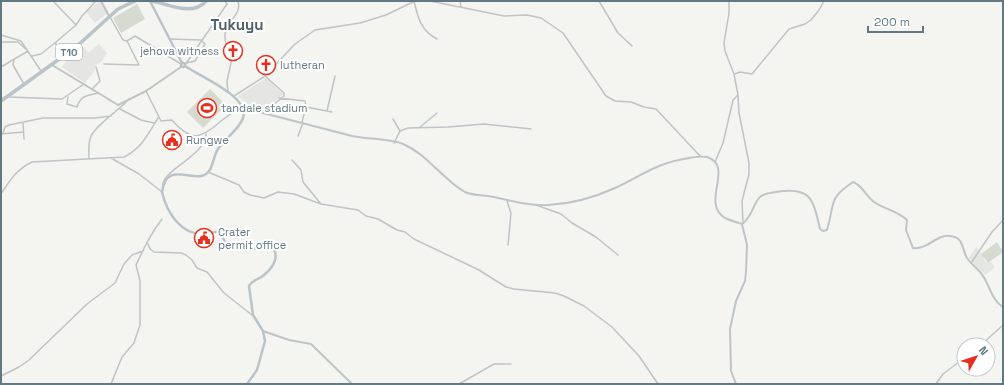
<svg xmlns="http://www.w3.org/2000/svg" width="1004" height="385" viewBox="0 0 1004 385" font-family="'Space Grotesk',sans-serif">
<rect width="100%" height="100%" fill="#f4f4f0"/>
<path fill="#e5e5e3" d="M 100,1 L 109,12 L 95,23 L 86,12 Z
M 99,44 L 107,53 L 101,62 L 96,65 L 94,71 L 85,83 L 62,67 L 70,56 L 84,47 L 88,53 Z
M 266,78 L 283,94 L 264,111 L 250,107 L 238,96 Z
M 976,247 L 980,251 L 986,263 L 991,262 L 995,267 L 985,275 L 969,258 Z"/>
<path fill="#d6dbd1" d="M 137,4 L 145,19 L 121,33 L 113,18 Z
M 210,89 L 226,105 L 203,128 L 187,112 Z
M 997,242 L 1003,252 L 988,263 L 981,254 Z"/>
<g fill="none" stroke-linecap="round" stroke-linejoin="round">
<path stroke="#bfc4c6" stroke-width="1.5" d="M 53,1 L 76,25 L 56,42 L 56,45 L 64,54
M 414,1 C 418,18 421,31 437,39
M 430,1 L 504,16 L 527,15 L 541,18 L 563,33 L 606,96 L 615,101 L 631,102 L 644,107 L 656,109 L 700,156
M 460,1 L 461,7
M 599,1 L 618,33 L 632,46
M 110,17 L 123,40 L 127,41 L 135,36 L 181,64
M 76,25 L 82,16 L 96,1
M 1,35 L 21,41 L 41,71
M 170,39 L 201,40 L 205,44 L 195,61 L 186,63
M 1,42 L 18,42 L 28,51 L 1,67
M 32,56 L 41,54 L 56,42
M 14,60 L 13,65 L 24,84
M 104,64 L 139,65 L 127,41
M 185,65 L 227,4 L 225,1
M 735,74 L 740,72 L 752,74 L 789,29 L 805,24 L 811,20 L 819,10 L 824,1
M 92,89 L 100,81 L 96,67
M 146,91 L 161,121 L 172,120 C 191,142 200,139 220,122 C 227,116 235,111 243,105
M 228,92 L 227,81 L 232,58 C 211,21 244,21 238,1
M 738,95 L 739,113 L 749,163 L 749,174 L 742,201 L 743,223
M 234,96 L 265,76 L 295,44 L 315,30 L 360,23 L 386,15 L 415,1
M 9,97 L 62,99 L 84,84
M 68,97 L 67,104 L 77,107 C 81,95 87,96 98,93
M 279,98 L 305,101 L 306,107 L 302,122
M 306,107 L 332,112
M 120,109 L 141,120 L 154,123
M 327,111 L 335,76
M 263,113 L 284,96 L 284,93 L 265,76
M 393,119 L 400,131
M 23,123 L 24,139
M 420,127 L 437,113
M 3,133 L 5,127 L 9,125 L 43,118 L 95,118 L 111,116
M 1,134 L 23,132
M 298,136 L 303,123
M 394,143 L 400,131 L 408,128 L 448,127 L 484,124 L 531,129
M 111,158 L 139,174 L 162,192
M 89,159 C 89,152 88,146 90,139 C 93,127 118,111 127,101
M 292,160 L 301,170 L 303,182 L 321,204
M 715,162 L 723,143 L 733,100 L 738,95 L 734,74 L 725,51 L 724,43 L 729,13 L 729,1
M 208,172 L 239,185 L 244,192 L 250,195 L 264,198 L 278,192 L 294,194 L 321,204 L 358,210 L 366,216 L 378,219 L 397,230 L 405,232 L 414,239 L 479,270 L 506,287 L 514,289 L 555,293 L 564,296 L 584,306 L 612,327 L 639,356 L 658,384
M 163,187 C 159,171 205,157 206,134
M 1,194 C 10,180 17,169 32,162 L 124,157 C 142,148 148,134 158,118
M 507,201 L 511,213 L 508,245
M 536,205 L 561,214 L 572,223 L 596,237 L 618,255
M 148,244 L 150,249 L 154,252 L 181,253 L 186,255 L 192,260 L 197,268 L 207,272 L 224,293 L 252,315
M 971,263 L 992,232 L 1003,220
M 981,345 L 1003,325
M 1,376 L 19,367 L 29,360 L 87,304 L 115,283 L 124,264 L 132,255 L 143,251
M 111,384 L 122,357 L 134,343 L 140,325 L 140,281 L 136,265 C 144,248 151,233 162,219
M 459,384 L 494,364 L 511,364
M 936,384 L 943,374 L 964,358"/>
<path stroke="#bfc4c6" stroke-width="2" d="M 101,1 L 109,16
M 52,65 L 118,105 L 146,91 L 181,67
M 244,108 C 280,117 316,127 352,136 C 367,139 391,139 403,144 C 422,152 434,168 450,181 C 454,185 460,189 465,192 C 474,196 484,195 494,197 C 512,201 530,206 548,205 C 571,204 593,198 615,188 C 643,175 656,163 689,158 C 695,157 702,156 707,157 C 735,166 700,203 725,218 C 729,220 736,222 742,224 C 752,217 752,207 759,198 C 763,193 771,193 776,192 C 811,186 813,199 820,229 L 823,231 L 827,230 C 835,205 827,199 853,182 C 861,184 866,196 874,202 C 884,209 898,211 907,220 L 906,230 L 913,248 C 927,250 937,234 950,236 C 964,237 962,250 967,258 C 971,264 976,267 980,272 C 990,283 990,299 1003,307
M 263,331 L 289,340 L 311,344 L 352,384
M 736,384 L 731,371 L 730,329 L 736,301 L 745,281 L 746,272 L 747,245 L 742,224"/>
<path stroke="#bac4c8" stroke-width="2.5" d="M 150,1 L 182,63
M181 65a2 2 0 1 1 4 0a2 2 0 1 1-4 0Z
M 185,66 C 199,76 251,97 243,118 C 239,130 225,138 218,149 C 212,157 214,174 201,176 C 186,178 166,164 162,192 C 167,213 181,235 204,234 C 210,234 215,231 220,232 L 225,242 L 231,247 L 254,249 L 262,243 L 269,242 C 281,254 275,266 264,275 C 259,280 253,279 249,286 L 253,315 L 263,331 L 265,341 L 257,370 L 247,384"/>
<path stroke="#bac4c8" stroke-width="3.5" d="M 152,1 C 169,4 192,17 206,1
M 1,101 L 76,47 L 118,9 L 135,1"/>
</g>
<defs>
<g id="church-ring" transform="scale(1)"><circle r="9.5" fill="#fff" stroke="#e72f1d" stroke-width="1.5"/><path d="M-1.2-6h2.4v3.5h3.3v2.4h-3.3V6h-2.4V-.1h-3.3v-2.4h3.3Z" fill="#e72f1d"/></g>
<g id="stadium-ring" transform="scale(1)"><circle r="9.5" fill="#fff" stroke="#e72f1d" stroke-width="1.5"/><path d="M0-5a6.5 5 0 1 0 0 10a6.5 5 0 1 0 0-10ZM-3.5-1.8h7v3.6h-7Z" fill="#e72f1d"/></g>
<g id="civic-ring" transform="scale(1)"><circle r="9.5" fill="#fff" stroke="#e72f1d" stroke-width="1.5"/><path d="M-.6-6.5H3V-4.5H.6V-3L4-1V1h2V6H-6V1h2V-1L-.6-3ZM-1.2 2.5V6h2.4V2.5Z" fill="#e72f1d"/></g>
</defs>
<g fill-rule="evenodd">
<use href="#church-ring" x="233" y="51"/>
<use href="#church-ring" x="266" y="65"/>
<use href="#stadium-ring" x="207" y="108"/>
<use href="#civic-ring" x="172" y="140"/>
<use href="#civic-ring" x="204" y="238"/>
</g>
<g text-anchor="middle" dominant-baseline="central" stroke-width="4" stroke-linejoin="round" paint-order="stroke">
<rect fill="#fff" stroke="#91a0a8" stroke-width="1" x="56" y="44" width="26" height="16" rx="3"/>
<g font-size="10" font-weight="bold" fill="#627882">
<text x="69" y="52">T10</text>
</g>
<g font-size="11" fill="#627882" stroke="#fff" text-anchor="start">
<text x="219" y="51" text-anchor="end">jehova witness</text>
<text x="280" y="65">lutheran</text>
<text x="221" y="108">tandale stadium</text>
<text x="186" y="140">Rungwe</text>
<text x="218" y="232">Crater<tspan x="218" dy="13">permit office</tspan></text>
</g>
<g font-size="15" font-weight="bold" fill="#506067" stroke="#fff">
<text x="237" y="24">Tukuyu</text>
</g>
</g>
<rect width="1004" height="385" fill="none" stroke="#627882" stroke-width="4"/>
<g transform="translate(976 357) rotate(51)"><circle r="19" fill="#ffffff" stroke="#c0c9cd"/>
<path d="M0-3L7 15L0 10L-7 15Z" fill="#e72f1d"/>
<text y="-6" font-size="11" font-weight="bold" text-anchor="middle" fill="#627882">N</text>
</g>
<path d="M868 26v6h55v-6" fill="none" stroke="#627882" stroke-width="2"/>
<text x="874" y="26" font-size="12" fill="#627882" stroke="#ffffff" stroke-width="3" paint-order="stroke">200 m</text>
</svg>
